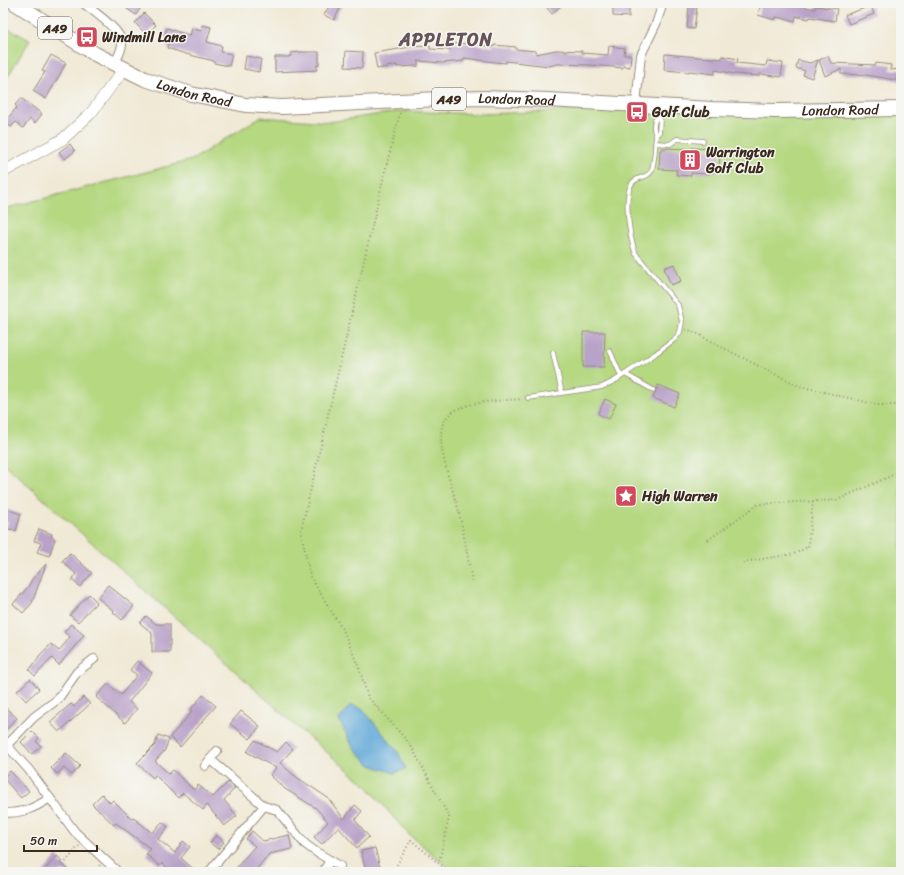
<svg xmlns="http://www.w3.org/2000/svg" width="904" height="875" viewBox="0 0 904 875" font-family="Sriracha,sans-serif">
<rect width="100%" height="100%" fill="#f6f6f2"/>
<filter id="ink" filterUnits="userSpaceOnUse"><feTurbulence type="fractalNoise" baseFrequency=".025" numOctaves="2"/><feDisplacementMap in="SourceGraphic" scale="8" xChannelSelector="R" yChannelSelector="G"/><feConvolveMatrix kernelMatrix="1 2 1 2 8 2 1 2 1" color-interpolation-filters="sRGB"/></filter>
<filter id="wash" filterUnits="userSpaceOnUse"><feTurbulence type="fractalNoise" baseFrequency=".012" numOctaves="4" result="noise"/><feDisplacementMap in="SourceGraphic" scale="16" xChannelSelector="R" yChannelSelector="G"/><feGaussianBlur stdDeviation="0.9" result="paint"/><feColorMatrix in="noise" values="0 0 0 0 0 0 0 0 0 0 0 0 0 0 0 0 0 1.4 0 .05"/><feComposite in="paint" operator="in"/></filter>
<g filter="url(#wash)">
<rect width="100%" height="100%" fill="#f0e9d5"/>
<path fill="#b5d881" stroke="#788150" d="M 3,26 L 30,40 L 3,84 Z
M 672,107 L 901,108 L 901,872 L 454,872 L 407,833 L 366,785 L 304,733 L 3,463 L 3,209 L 192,160 L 260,117 L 329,122 L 401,111 L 480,114 Z"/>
<path fill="#61a9d8" stroke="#4e6a7b" d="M 350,705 L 362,708 L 398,752 L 406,769 L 394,773 L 370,765 L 353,747 L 339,720 Z"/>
<g id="blocks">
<path fill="#b9a2c9" d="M 119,3 L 144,3 L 136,15 Z
M 331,3 L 343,3 L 334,20 L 324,15 Z
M 543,3 L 564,3 L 552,14 Z
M 761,3 L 777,3 L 785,6 L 786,3 L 788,3 L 815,9 L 816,6 L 837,9 L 835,21 L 810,17 L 809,19 L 796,16 L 795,21 L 776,17 L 775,20 L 758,15 Z
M 613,6 L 629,7 L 629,17 L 613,16 Z
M 689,6 L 697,7 L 694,29 L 687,28 Z
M 871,6 L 874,14 L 849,24 L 845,15 Z
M 144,13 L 156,25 L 147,35 L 135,23 Z
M 202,25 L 211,27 L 207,42 L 222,46 L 221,52 L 232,54 L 229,66 L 214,63 L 214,61 L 186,54 L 167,48 L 169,41 L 167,41 L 167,39 L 164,38 L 167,28 L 190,36 L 192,28 L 201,31 Z
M 475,43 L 474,44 L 494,47 L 494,45 L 516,47 L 515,49 L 536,51 L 536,54 L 556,50 L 582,51 L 582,53 L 608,55 L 609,46 L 625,48 L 624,55 L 631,55 L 630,67 L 623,66 L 623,68 L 590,65 L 558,64 L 549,66 L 506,61 L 506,63 L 495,62 L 464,58 L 464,61 L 442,63 L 418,61 L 418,66 L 397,67 L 397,65 L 377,69 L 374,53 L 411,47 L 430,46 L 430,49 L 450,50 L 449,44 Z
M 346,51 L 363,52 L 362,68 L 345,67 Z
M 301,52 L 319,52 L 319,65 L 317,65 L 317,70 L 275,72 L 275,57 L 289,57 L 289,56 L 291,56 L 291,53 Z
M 665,54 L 722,59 L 722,56 L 738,59 L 737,63 L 766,66 L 767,61 L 783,63 L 781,77 L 760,74 L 759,76 L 735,74 L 715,70 L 715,74 L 689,71 L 689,72 L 664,70 Z
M 51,55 L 66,63 L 46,99 L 33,91 L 45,72 L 42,71 Z
M 246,56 L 261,59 L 259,72 L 244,69 Z
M 828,56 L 831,63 L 875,65 L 876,63 L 891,65 L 890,70 L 901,69 L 901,81 L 866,75 L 841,74 L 841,69 L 825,76 L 819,60 Z
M 798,60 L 810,63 L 818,60 L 812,78 L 803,75 L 805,71 L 796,68 Z
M 21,98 L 42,114 L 35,123 L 30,119 L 23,128 L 16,122 L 11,127 L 5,122 L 17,107 L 15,105 Z
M 70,144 L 75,151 L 65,159 L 59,152 Z
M 662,148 L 692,149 L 692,148 L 713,149 L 713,151 L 720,151 L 719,172 L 709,172 L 709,174 L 691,173 L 691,176 L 676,175 L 677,170 L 659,169 L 660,150 L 662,150 Z
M 674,264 L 681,281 L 671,285 L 664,268 Z
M 583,332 L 605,332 L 604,367 L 583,367 Z
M 658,385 L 680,394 L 674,407 L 653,398 Z
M 605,399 L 616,404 L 609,419 L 598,414 Z
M 3,508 L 21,514 L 16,531 L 6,528 L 8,522 L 3,521 Z
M 39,529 L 52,534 L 51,537 L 55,539 L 49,556 L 37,552 L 41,543 L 34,541 Z
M 70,553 L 92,573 L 80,587 L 72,580 L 76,574 L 62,561 Z
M 46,564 L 32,603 L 23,613 L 13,604 L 28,587 L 32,579 Z
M 108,585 L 134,606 L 122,620 L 113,612 L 114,611 L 98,598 Z
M 89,594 L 97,602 L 78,622 L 70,615 Z
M 146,616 L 156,624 L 170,624 L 170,652 L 152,652 L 152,633 L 140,623 Z
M 71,624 L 84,635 L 59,665 L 52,658 L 35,676 L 29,670 L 39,658 L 38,657 L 51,644 L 59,651 L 70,637 L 64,632 Z
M 137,661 L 152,673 L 129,702 L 137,709 L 125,723 L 96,697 L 108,684 L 121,695 L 137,675 L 130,670 Z
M 30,679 L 39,689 L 26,701 L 17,691 Z
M 203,695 L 216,706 L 180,747 L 170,737 L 192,712 L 190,710 Z
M 83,697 L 90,704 L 59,732 L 50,722 L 71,704 L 74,707 Z
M 3,705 L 17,718 L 3,733 Z
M 241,711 L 260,726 L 250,739 L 230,724 Z
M 32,731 L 39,738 L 36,741 L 41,746 L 32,754 L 21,742 Z
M 158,735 L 169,739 L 165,750 L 155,761 L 169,774 L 173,770 L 194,790 L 198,785 L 213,797 L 228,782 L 235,788 L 224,800 L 237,816 L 224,826 L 207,805 L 203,810 L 183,793 L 178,798 L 155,775 L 153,778 L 137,763 L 155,745 Z
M 255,740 L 277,752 L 286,742 L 293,749 L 280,763 L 295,776 L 328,798 L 344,819 L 355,805 L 362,811 L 355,820 L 369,837 L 357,848 L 338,827 L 322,844 L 314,837 L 328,822 L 316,808 L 285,789 L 270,775 L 276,768 L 247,752 Z
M 66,753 L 80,766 L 72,775 L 64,768 L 57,774 L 51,768 Z
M 10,771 L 29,791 L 21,798 L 3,778 Z
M 102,794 L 110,803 L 113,800 L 131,818 L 135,819 L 152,833 L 162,822 L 168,827 L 158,839 L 175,853 L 183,841 L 190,847 L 181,858 L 197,872 L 172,872 L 162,863 L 160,866 L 146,854 L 151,849 L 116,823 L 114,825 L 92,804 Z
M 252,831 L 263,841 L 289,835 L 292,849 L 269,854 L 254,872 L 241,872 L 236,868 L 255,846 L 246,839 Z
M 216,835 L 224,842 L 218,849 L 210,843 Z
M 375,848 L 381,872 L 366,872 L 361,851 Z
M 57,856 L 62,861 L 60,863 L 71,872 L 43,872 Z"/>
</g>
</g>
<g filter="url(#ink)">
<use href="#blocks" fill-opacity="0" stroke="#968a7a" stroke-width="1"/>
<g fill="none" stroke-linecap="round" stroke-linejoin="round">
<g stroke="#968a7a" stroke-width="5.5">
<path id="lane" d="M 656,135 L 659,132 L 660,119 L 657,117 L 657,108
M 655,143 L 670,144 L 677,139 L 703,141
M 610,351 L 621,376
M 553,353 L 562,393
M 625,374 L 653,390
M 528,398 L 602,387 L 616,380 L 655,354 L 675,339 L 680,332 L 682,322 L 678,305 L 636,254 C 630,240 622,194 633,182 C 638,176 650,178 652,169 C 655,159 655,146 656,135 C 653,130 653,122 657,117"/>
</g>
<g stroke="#968a7a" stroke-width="10">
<path id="street" d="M 83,3 C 93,11 123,31 122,44 C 122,51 117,58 114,65
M 636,104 L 641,55 L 656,24 L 663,3
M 3,741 L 29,770 L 75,832 L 118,872
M 7,745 L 34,717 L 58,699 L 77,672 L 94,659
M 210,759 L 264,806 L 277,810 L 305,844 L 316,852 L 340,866
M 205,766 L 217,751
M 3,813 C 23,813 33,809 50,798
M 324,871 L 330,860
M 209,872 L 264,806"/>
</g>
<g stroke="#968a7a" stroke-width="12">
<path id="secondary" d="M 3,172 L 63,139 L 91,113 L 124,69"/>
</g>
<g stroke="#968a7a" stroke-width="16">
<g id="highway">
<path id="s1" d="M 15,3 L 95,54 L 145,79 L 191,94 L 246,105 L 282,107 L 439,99 L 484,98 L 548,100 L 712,109 L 777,111 L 901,109"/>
</g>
</g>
<path stroke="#968a7a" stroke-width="2" stroke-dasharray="1 3" stroke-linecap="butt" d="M 400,113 L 384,175 L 301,531 L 310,576 L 344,632 L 359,668 L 368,697 L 410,744 L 449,817 L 439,863
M 686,329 L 698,334 L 727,350 L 799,386 L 878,405 L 901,405
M 708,540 L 758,504 L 837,500 L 895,474
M 743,562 L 794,554 L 808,547 L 813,501
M 472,581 C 468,558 464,535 459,512 C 454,490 431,437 446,418 C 460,400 501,401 522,399
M 63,865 L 79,846
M 94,872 L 100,865
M 393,872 L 411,840 L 449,872"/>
<use href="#lane" stroke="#fff" stroke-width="4"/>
<use href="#street" stroke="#fff" stroke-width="8"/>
<use href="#secondary" stroke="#fff" stroke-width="11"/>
<use href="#highway" stroke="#fff" stroke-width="14"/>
</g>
</g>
<defs>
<g id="bus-square" transform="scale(1.15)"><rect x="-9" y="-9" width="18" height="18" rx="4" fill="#d1495b" stroke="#f6f6f2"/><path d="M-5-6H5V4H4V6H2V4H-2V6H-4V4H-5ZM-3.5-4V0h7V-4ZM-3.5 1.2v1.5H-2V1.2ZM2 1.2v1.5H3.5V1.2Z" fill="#fff"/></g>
<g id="building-square" transform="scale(1.15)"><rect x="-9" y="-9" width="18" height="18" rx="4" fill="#d1495b" stroke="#f6f6f2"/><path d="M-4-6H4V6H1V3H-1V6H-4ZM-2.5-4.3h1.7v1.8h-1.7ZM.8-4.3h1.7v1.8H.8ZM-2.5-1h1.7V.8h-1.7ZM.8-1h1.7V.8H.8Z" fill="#fff"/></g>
<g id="sight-square" transform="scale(1.15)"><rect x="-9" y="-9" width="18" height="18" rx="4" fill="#d1495b" stroke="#f6f6f2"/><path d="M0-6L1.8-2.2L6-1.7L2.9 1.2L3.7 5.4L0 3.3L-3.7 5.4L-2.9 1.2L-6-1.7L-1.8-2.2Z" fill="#fff"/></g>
</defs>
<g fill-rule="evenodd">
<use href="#bus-square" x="87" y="37"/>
<use href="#bus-square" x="637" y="112"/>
<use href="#building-square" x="690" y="160"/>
<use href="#sight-square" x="626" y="496"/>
</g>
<g text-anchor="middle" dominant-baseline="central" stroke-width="3" stroke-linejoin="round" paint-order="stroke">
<g fill="#f6f6f2" stroke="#73675e" stroke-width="1">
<rect x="38" y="17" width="34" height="22" rx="3"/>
<rect x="432" y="88" width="34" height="22" rx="3"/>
</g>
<g font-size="13" font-weight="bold" fill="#3b2a1e">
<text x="55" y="28">A49</text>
<text x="449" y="99">A49</text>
</g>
<g font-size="14" font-weight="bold" fill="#3b2a1e" stroke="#f6f6f2" text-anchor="start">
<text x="102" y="37">Windmill Lane</text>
<text x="652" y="112">Golf Club</text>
<text x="706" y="152">Warrington<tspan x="706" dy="16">Golf Club</tspan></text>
<text x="642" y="496">High Warren</text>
</g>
<g font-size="14" fill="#3b2a1e" stroke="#f6f6f2">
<text stroke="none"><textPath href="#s1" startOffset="202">London Road</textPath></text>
<text stroke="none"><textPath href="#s1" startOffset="526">London Road</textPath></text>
<text stroke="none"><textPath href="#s1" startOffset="850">London Road</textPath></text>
</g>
<g font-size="18" font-weight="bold" letter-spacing="1" fill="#67545a" stroke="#f6f6f2">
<text x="446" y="40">APPLETON</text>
</g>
</g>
<rect width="904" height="875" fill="none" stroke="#f6f6f2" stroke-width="16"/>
<path d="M24 845v6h73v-6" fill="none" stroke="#3b2a1e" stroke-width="2"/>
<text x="30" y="845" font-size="12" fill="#3b2a1e" stroke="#f6f6f2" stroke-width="3" paint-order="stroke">50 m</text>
</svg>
